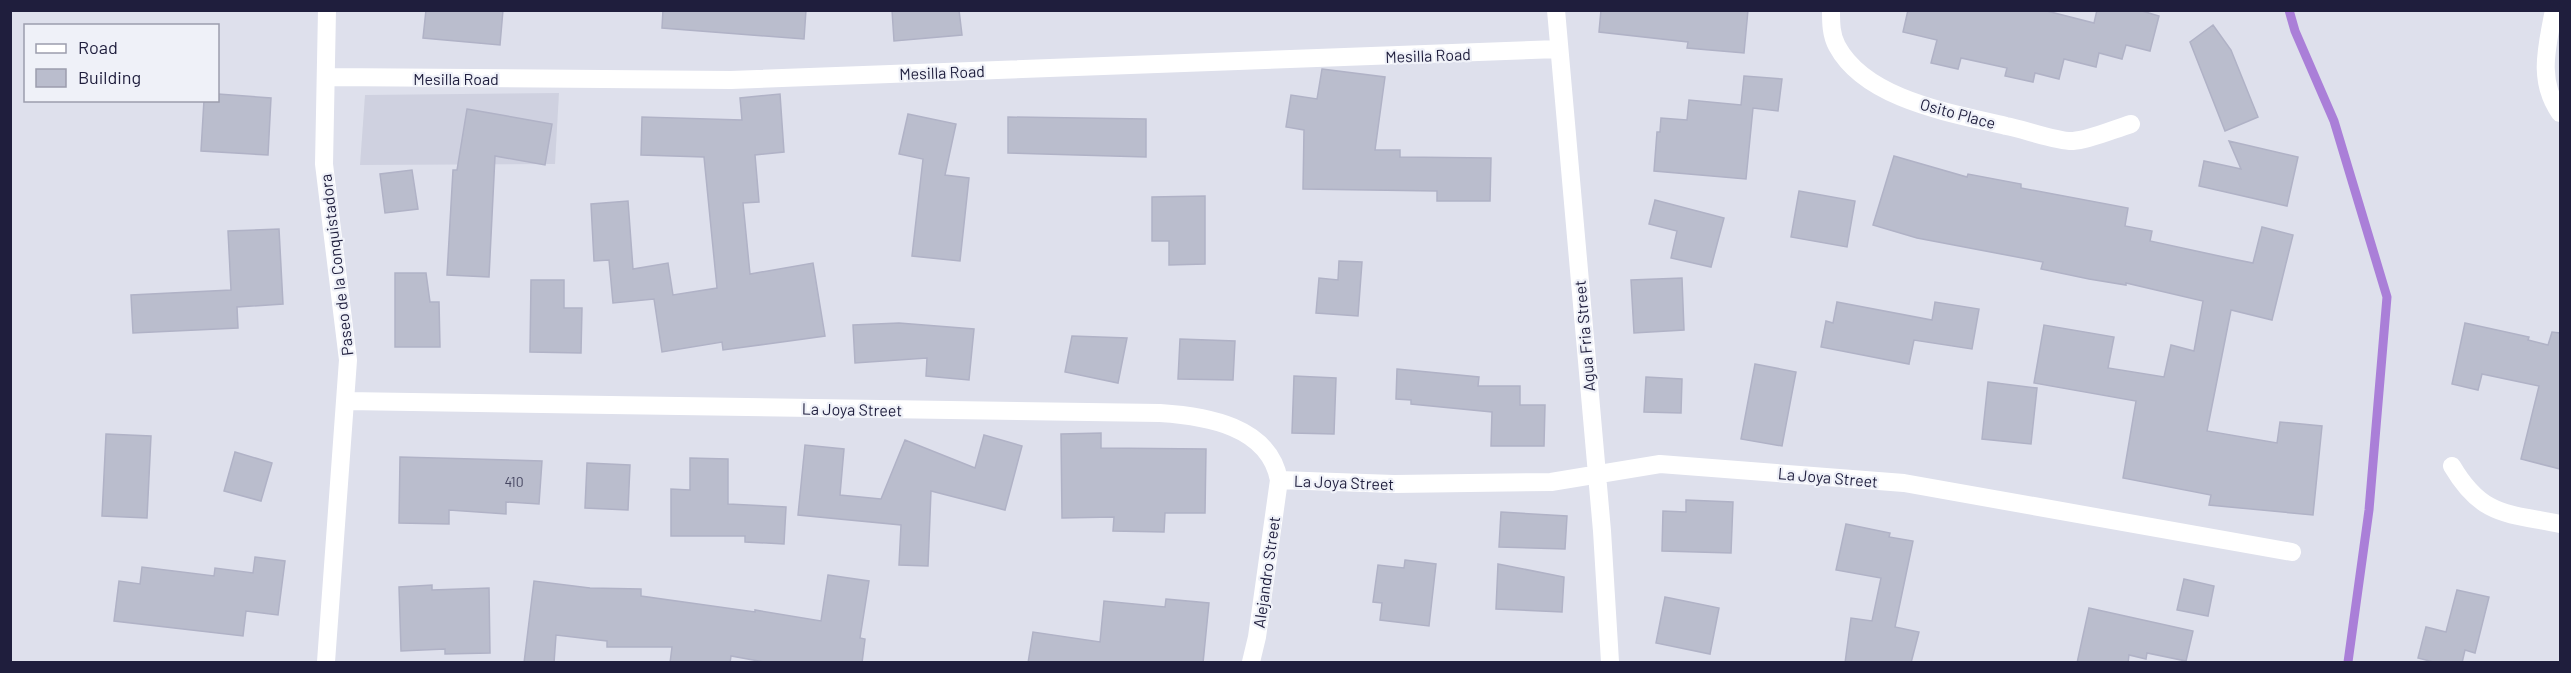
<svg xmlns="http://www.w3.org/2000/svg" width="2571" height="673" viewBox="0 0 2571 673" font-family="Barlow,sans-serif">
<rect width="100%" height="100%" fill="#dee0ec"/>
<path fill="#cfd1e0" d="M 559,93 L 555,164 L 360,165 L 365,95 Z"/>
<g fill="none" stroke-linecap="round" stroke-linejoin="round">
<path stroke="#aa7fd8" stroke-width="9" d="M 2289,10 L 2295,31 L 2334,121 L 2387,297 L 2369,510 L 2348,662"/>
</g>
<path fill="#babdcd" stroke="#b0b2c6" stroke-width="1.5" d="M 426,10 L 503,10 L 500,45 L 423,38 Z
M 663,10 L 806,10 L 804,39 L 662,28 Z
M 892,10 L 959,10 L 962,35 L 894,41 Z
M 1601,10 L 1748,10 L 1744,53 L 1687,48 L 1688,42 L 1599,32 Z
M 1908,10 L 2043,10 L 2094,23 L 2097,10 L 2139,10 L 2159,16 L 2150,51 L 2126,45 L 2122,59 L 2099,53 L 2096,67 L 2064,59 L 2059,79 L 2035,73 L 2033,82 L 2005,76 L 2007,68 L 1961,58 L 1958,69 L 1931,63 L 1937,40 L 1903,32 Z
M 2213,25 L 2231,50 L 2258,117 L 2225,131 L 2190,42 Z
M 1322,69 L 1385,77 L 1375,150 L 1400,150 L 1400,157 L 1491,158 L 1490,201 L 1437,201 L 1437,191 L 1303,189 L 1304,130 L 1286,127 L 1291,95 L 1317,99 Z
M 1744,76 L 1782,79 L 1778,111 L 1753,108 L 1746,179 L 1654,171 L 1657,132 L 1660,132 L 1661,118 L 1687,120 L 1689,100 L 1741,105 Z
M 218,94 L 271,98 L 268,155 L 201,151 L 204,100 L 218,100 Z
M 780,94 L 784,152 L 755,155 L 759,202 L 743,203 L 750,274 L 813,263 L 825,336 L 723,350 L 722,342 L 662,352 L 654,299 L 613,303 L 609,260 L 594,261 L 591,204 L 628,201 L 633,269 L 668,263 L 673,295 L 717,288 L 704,157 L 641,155 L 642,117 L 742,120 L 740,98 Z
M 467,109 L 552,124 L 545,165 L 495,156 L 489,277 L 447,275 L 453,170 L 457,170 Z
M 908,114 L 956,124 L 945,175 L 969,178 L 960,261 L 912,256 L 923,159 L 899,154 Z
M 1008,117 L 1146,119 L 1146,157 L 1008,153 Z
M 2229,141 L 2298,157 L 2287,206 L 2199,186 L 2204,161 L 2241,169 Z
M 1894,156 L 1967,177 L 1968,174 L 2021,184 L 2021,188 L 2128,208 L 2125,226 L 2152,231 L 2150,241 L 2233,259 L 2253,263 L 2262,227 L 2293,235 L 2272,320 L 2231,310 L 2207,431 L 2277,443 L 2280,422 L 2322,426 L 2313,515 L 2209,505 L 2211,495 L 2123,478 L 2136,401 L 2034,383 L 2044,325 L 2114,337 L 2108,368 L 2164,377 L 2171,345 L 2194,351 L 2203,301 L 2126,283 L 2126,285 L 2089,279 L 2041,269 L 2043,262 L 1917,238 L 1873,225 Z
M 412,170 L 418,209 L 385,213 L 380,174 Z
M 1799,191 L 1855,201 L 1847,247 L 1791,237 Z
M 1205,196 L 1205,264 L 1169,265 L 1169,241 L 1152,241 L 1152,197 Z
M 1655,200 L 1724,218 L 1711,267 L 1671,258 L 1677,231 L 1649,224 Z
M 279,229 L 283,304 L 237,307 L 238,328 L 133,333 L 131,295 L 231,290 L 228,231 Z
M 1339,261 L 1362,262 L 1358,316 L 1316,313 L 1319,278 L 1338,280 Z
M 395,273 L 426,273 L 430,302 L 439,302 L 440,347 L 395,347 Z
M 1682,278 L 1684,330 L 1634,333 L 1631,280 Z
M 531,280 L 564,280 L 564,308 L 582,308 L 581,353 L 530,352 Z
M 1837,302 L 1932,320 L 1935,302 L 1979,309 L 1972,349 L 1914,340 L 1909,364 L 1821,347 L 1826,321 L 1833,323 Z
M 899,323 L 974,329 L 969,380 L 926,376 L 927,358 L 855,363 L 853,325 Z
M 2465,323 L 2529,337 L 2528,340 L 2548,345 L 2552,332 L 2560,333 L 2560,469 L 2521,459 L 2539,386 L 2482,374 L 2478,390 L 2452,384 Z
M 1072,336 L 1127,338 L 1118,383 L 1065,372 Z
M 1180,339 L 1235,341 L 1233,380 L 1178,379 Z
M 1755,364 L 1796,372 L 1782,446 L 1741,439 Z
M 1397,369 L 1479,377 L 1478,386 L 1520,386 L 1520,405 L 1545,405 L 1544,446 L 1491,446 L 1492,412 L 1411,404 L 1411,400 L 1396,399 Z
M 1294,376 L 1336,378 L 1334,434 L 1292,433 Z
M 1646,377 L 1682,379 L 1681,413 L 1644,412 Z
M 1988,382 L 2037,388 L 2031,444 L 1982,439 Z
M 1101,433 L 1101,448 L 1206,449 L 1205,513 L 1165,513 L 1164,532 L 1113,531 L 1114,517 L 1062,518 L 1061,434 Z
M 106,434 L 151,436 L 147,518 L 102,516 Z
M 984,435 L 1022,446 L 1005,510 L 931,491 L 928,566 L 899,565 L 901,525 L 798,515 L 805,445 L 844,449 L 840,495 L 881,499 L 905,440 L 975,468 Z
M 235,452 L 272,463 L 261,501 L 224,491 Z
M 400,457 L 542,461 L 539,504 L 506,502 L 506,514 L 449,510 L 449,524 L 399,523 Z
M 690,458 L 728,459 L 728,504 L 786,507 L 784,544 L 745,542 L 745,536 L 671,536 L 671,489 L 690,490 Z
M 587,463 L 630,465 L 628,510 L 585,508 Z
M 1686,500 L 1733,502 L 1731,553 L 1662,551 L 1663,511 L 1686,512 Z
M 1501,512 L 1567,516 L 1565,549 L 1499,547 Z
M 1846,524 L 1890,533 L 1889,537 L 1913,541 L 1895,627 L 1919,632 L 1911,663 L 1845,663 L 1851,618 L 1872,621 L 1881,578 L 1836,570 Z
M 255,557 L 285,561 L 278,615 L 246,611 L 243,636 L 114,621 L 119,581 L 140,584 L 142,567 L 214,576 L 215,568 L 253,573 Z
M 1405,560 L 1436,564 L 1429,626 L 1380,620 L 1382,603 L 1373,602 L 1378,565 L 1404,568 Z
M 1498,564 L 1564,577 L 1562,612 L 1496,609 Z
M 828,575 L 869,581 L 860,638 L 865,639 L 862,663 L 769,663 L 731,656 L 730,663 L 670,663 L 672,647 L 607,647 L 607,641 L 556,635 L 554,663 L 524,663 L 534,581 L 590,588 L 641,589 L 641,596 L 755,612 L 755,610 L 821,621 Z
M 2184,579 L 2214,586 L 2208,616 L 2177,610 Z
M 432,585 L 432,590 L 489,588 L 490,653 L 445,654 L 445,649 L 401,651 L 399,587 Z
M 2457,590 L 2489,597 L 2475,653 L 2465,650 L 2462,663 L 2437,663 L 2418,658 L 2426,627 L 2446,632 Z
M 1665,597 L 1719,608 L 1710,654 L 1656,643 Z
M 1166,599 L 1209,603 L 1203,663 L 1028,663 L 1033,632 L 1100,642 L 1104,601 L 1165,607 Z
M 2089,608 L 2193,631 L 2186,661 L 2147,653 L 2146,659 L 2129,655 L 2128,663 L 2077,663 Z"/>
<g fill="none" stroke-linecap="round" stroke-linejoin="round">
<path stroke="#fff" stroke-width="18" d="M 1556,10 L 1602,531 L 1610,662
M 1831,10 C 1831,23 1831,35 1837,46 C 1866,100 1952,113 2006,126 C 2023,129 2059,142 2073,141 C 2090,140 2114,129 2131,124
M 2554,10 C 2547,47 2537,80 2560,113
M 326,77 L 731,80 L 1558,49
M 346,401 L 1160,413 C 1206,416 1269,426 1279,480 L 1257,637 L 1251,662
M 2452,466 C 2482,517 2507,513 2560,524
M 1279,480 L 1394,484 L 1551,482 L 1660,464 L 1904,483 L 2292,552
M 326,662 L 348,360 L 324,164 L 327,10"/>
</g>
<g text-anchor="middle" dominant-baseline="central" stroke-width="4.5" stroke-linejoin="round" paint-order="stroke">
<g font-size="14" fill="#464661">
<text x="514" y="481">410</text>
</g>
<g font-size="16" fill="#1f1e3d" stroke="#eff1f8">
<text transform="translate(1428 55) rotate(-2)">Mesilla Road</text>
<text transform="translate(942 72) rotate(-2)">Mesilla Road</text>
<text x="456" y="78">Mesilla Road</text>
<text transform="translate(1958 113) rotate(15)">Osito Place</text>
<text transform="translate(336 265) rotate(-97)">Paseo de la Conquistadora</text>
<text transform="translate(1584 336) rotate(-95)">Agua Fria Street</text>
<text transform="translate(852 409) rotate(1)">La Joya Street</text>
<text transform="translate(1828 477) rotate(5)">La Joya Street</text>
<text transform="translate(1344 482) rotate(2)">La Joya Street</text>
<text transform="translate(1266 572) rotate(-82)">Alejandro Street</text>
</g>
</g>
<rect width="2571" height="673" fill="none" stroke="#1f1e3d" stroke-width="24"/>
<rect x="24" y="24" width="195" height="78" fill="#eff1f8" stroke="#9c9dad" stroke-width="1.5"/>
<rect x="36" y="44" width="30" height="9" fill="#ffffff" stroke="#9c9dad" stroke-width="1.5"/>
<text x="78" y="54" font-size="18" fill="#1f1e3d">Road</text>
<rect x="36" y="69" width="30" height="18" fill="#babdcd" stroke="#9c9dad" stroke-width="1.5"/>
<text x="78" y="84" font-size="18" fill="#1f1e3d">Building</text>
</svg>
